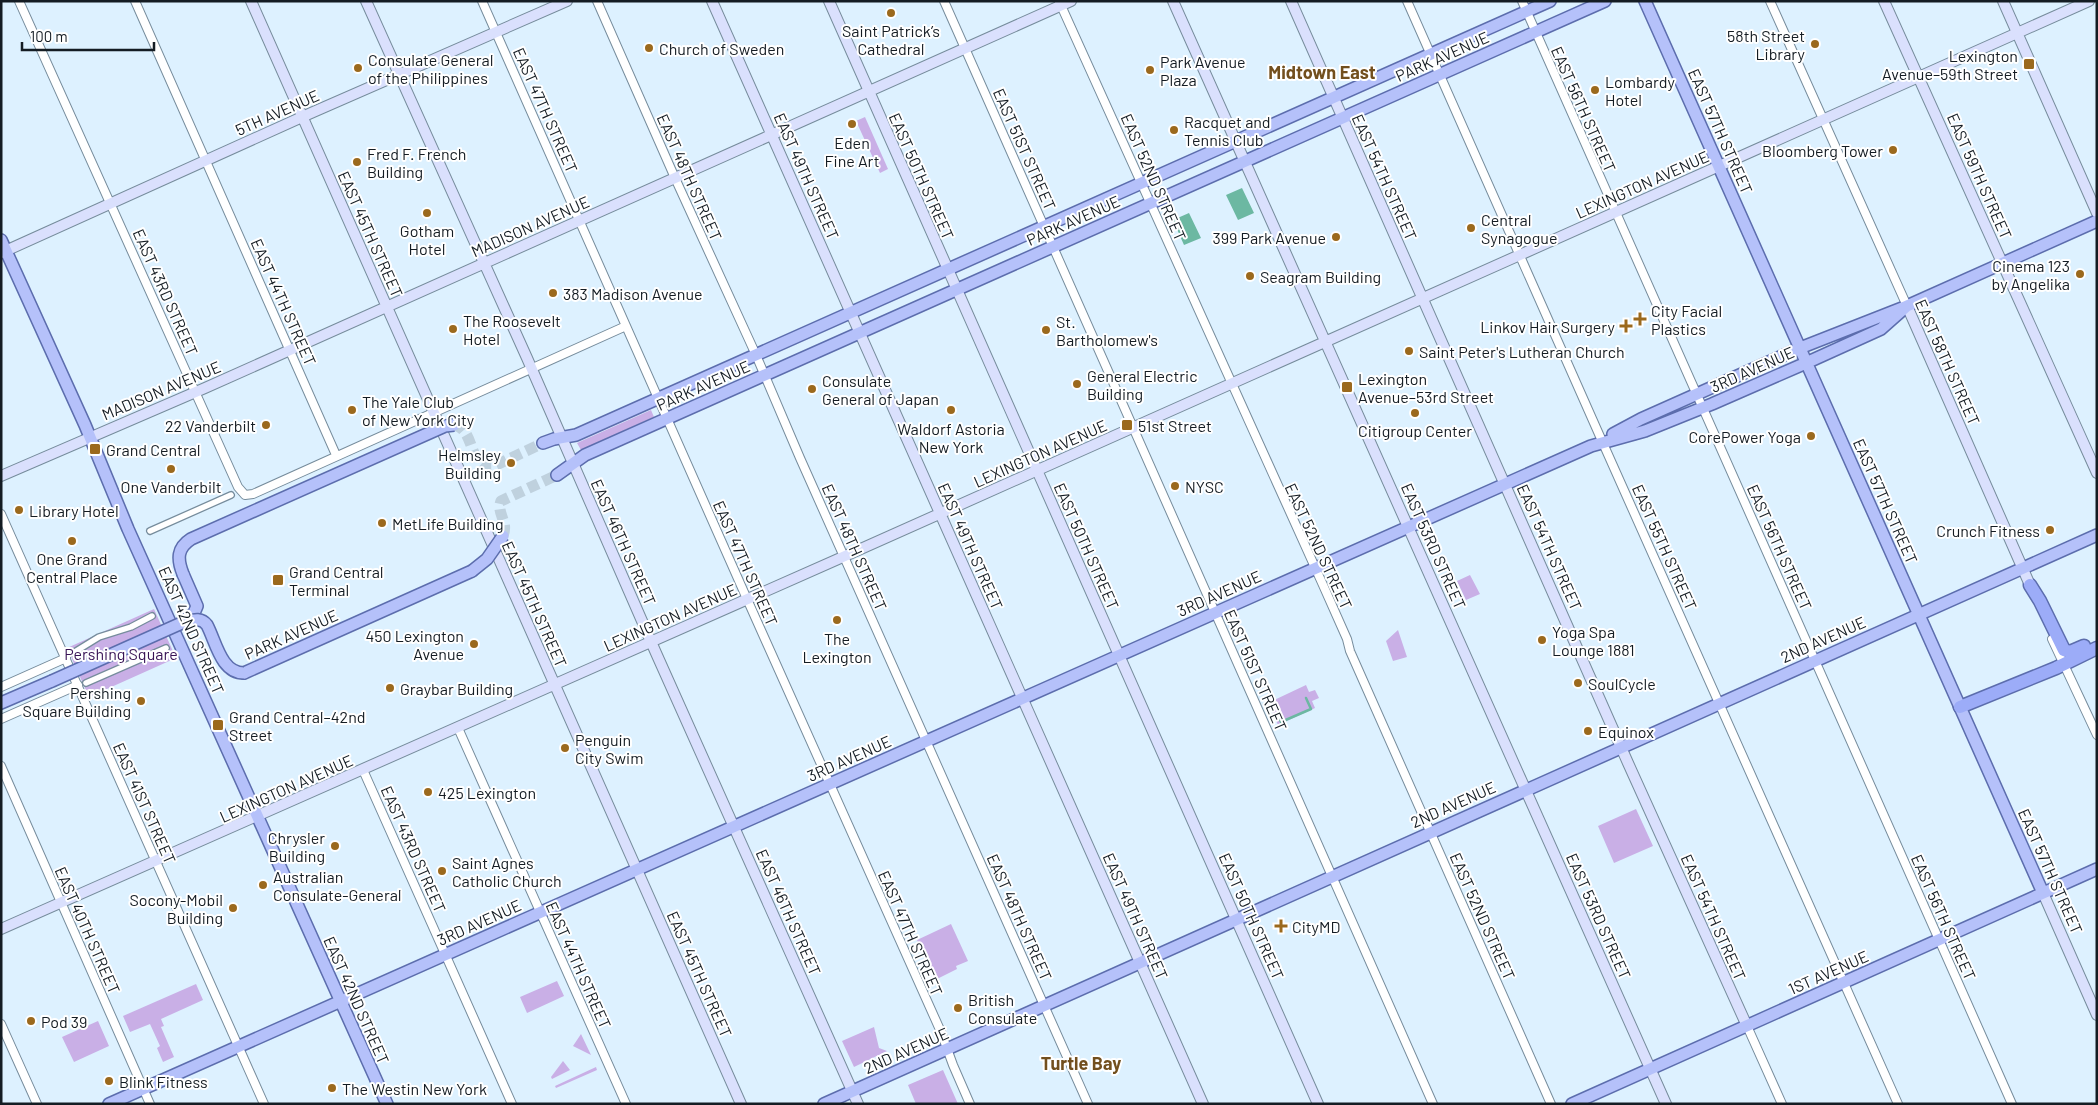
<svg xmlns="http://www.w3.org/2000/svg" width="2098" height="1105" viewBox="0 0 2098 1105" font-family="Barlow,sans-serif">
<rect width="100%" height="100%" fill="#ddf1ff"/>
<path fill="#c9afe6" d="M 865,117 L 888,169 L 880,173 L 856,121 Z
M 651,410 L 654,417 L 581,450 L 577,443 Z
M 1470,575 L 1480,594 L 1466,600 L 1457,581 Z
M 154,609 L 176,658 L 89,697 L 67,648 Z
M 1398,630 L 1407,657 L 1393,661 L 1386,641 Z
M 1306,685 L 1309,692 L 1315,690 L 1319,698 L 1312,701 L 1315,708 L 1278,725 L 1268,703 Z
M 1636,809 L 1653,846 L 1614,863 L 1598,826 Z
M 951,924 L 968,961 L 956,966 L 957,969 L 935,980 L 917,940 Z
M 557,981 L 564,996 L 527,1013 L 520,997 Z
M 196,984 L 203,1000 L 161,1019 L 164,1026 L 161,1027 L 174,1057 L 163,1062 L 157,1048 L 160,1046 L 150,1024 L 130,1032 L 123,1016 Z
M 98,1021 L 109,1046 L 74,1062 L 62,1037 Z
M 874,1027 L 879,1048 L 887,1051 L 854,1067 L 842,1041 Z
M 581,1034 L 591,1055 L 573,1046 Z
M 563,1061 L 570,1070 L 552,1079 L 551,1077 Z
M 596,1067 L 597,1070 L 556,1088 L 555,1086 Z
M 943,1070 L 958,1104 L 916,1104 L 908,1085 Z"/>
<path fill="#6cb8a2" d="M 1242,188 L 1254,213 L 1238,220 L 1226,195 Z
M 1189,213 L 1201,238 L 1184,245 L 1173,220 Z"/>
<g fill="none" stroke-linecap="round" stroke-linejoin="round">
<path stroke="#6cb8a2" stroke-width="2.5" d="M 1280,720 L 1281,722 L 1311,709 L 1306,698"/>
<path stroke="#bfd1de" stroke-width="11" stroke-dasharray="11 5.5" stroke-linecap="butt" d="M 454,425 C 473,428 469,459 485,467 L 492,467 L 543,443
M 503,536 C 509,521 496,514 501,501 L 557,475"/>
<g stroke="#768c9c" stroke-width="8">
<path id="pedestrian" d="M 150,531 L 231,495
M 73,653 L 99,637 L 131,627 L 152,616
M 86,683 L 166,648"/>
</g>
<g stroke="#768c9c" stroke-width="10">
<path id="minor" d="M 19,1 L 238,487 L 245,495 L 253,494 L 626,326
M 135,1 L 336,455
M 482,1 L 747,599 L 941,1032 L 953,1065 L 970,1104
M 597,1 L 675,178 L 756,355 L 800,458 L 1088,1104
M 944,1 L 1433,1104
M 1059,1 L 1323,585 L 1347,639 L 1350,651 L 1551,1104
M 1407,1 L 1602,441 L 1898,1104
M 1522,1 L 2012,1104
M 1770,1 L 1907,306
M 1,514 L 264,1104
M 2052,639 L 2097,735
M 1,687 L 66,658
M 1,719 L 78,685
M 458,728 L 626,1104
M 1,766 L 150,1104
M 363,770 L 512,1104
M 1,1024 L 37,1104
M 1747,1026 L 1782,1104"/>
</g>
<g stroke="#768c9c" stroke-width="12">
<path id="secondary" d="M 251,1 L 741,1104
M 366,1 L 527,358 L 656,653 L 858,1104
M 712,1 L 1203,1104
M 829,1 L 1318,1104
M 1173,1 L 1666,1104
M 1291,1 L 1628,763 L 1747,1026
M 1884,1 L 2097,473
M 2003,1 L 2097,213
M 1,253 L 311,113 L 567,1
M 1907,306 L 2030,585
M 1,476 L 205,388 L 1071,1
M 2043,893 L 2097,1015
M 1,929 L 836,560 L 2089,1"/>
</g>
<g stroke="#5c6dad" stroke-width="14">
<path id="primary" d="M 1645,1 L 2043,893
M 1,240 L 85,425 L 128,529 L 387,1104
M 1613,434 L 1641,419 L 1800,348 L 1907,306 L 2097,221
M 543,443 L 554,439 L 576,435 L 1550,1
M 557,475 L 585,455 L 1605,1
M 183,574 L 197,606 L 194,613 L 184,622
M 244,673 L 472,571
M 1,703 L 52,681
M 109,1104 L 1591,446 L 1645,431 L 1712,404 L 1806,363 L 1881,329 L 1907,306
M 824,1104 L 2097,535
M 1572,1104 L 2097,869"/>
</g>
<g stroke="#5c6dad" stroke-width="15">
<path id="trunk" d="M 2030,585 L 2040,601 L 2064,650 L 2070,652 L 2084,646
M 1960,707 L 2056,668 L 2097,648"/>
</g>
<use href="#pedestrian" stroke="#fff" stroke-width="5.5"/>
<use href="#minor" stroke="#fff" stroke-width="8"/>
<use href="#secondary" stroke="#dae0fd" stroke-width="10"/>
<use href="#primary" stroke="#b5c1fa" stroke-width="11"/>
<use href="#trunk" stroke="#9cacf8" stroke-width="12"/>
<g stroke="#5c6dad" stroke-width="14" stroke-linecap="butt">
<path id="primary-bridge" d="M 472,571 L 487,559 L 503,536
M 183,574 C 177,559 177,548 191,539 L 445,426 L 454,425
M 52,681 L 184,622 C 193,620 201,617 207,625 C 216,642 221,673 244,673"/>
</g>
<use href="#primary-bridge" stroke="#b5c1fa" stroke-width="11"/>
</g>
<g fill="#9b691d" stroke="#fff" stroke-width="2">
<circle cx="891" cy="13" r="5"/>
<circle cx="1815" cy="44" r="5"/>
<circle cx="649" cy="48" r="5"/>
<rect x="2023" y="58" width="12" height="12" rx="2.5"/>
<circle cx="358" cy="68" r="5"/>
<circle cx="1150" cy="70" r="5"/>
<circle cx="1595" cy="90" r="5"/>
<circle cx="852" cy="124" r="5"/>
<circle cx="1174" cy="130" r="5"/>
<circle cx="1893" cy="150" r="5"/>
<circle cx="357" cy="162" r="5"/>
<circle cx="427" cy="213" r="5"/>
<circle cx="1471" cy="228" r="5"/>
<circle cx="1336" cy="237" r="5"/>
<circle cx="2080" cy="274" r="5"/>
<circle cx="1250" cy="276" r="5"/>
<circle cx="553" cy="293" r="5"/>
<path d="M1637.5 311.5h5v5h5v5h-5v5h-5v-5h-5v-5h5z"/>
<path d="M1623.5 318.5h5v5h5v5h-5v5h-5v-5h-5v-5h5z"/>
<circle cx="453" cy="329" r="5"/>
<circle cx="1046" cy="330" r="5"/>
<circle cx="1409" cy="351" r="5"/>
<circle cx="1077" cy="384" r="5"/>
<rect x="1341" y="381" width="12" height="12" rx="2.5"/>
<circle cx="812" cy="389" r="5"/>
<circle cx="352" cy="410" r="5"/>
<circle cx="951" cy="410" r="5"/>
<circle cx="1415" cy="413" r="5"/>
<circle cx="266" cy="425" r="5"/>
<rect x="1121" y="419" width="12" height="12" rx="2.5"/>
<circle cx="1811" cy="436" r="5"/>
<rect x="89" y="443" width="12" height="12" rx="2.5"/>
<circle cx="511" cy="463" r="5"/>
<circle cx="171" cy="469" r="5"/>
<circle cx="1175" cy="486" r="5"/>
<circle cx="19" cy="510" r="5"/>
<circle cx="382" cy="523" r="5"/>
<circle cx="2050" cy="530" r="5"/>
<circle cx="72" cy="541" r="5"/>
<rect x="272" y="574" width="12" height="12" rx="2.5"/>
<circle cx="837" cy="620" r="5"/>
<circle cx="1542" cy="640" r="5"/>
<circle cx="474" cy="644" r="5"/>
<circle cx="1578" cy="683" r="5"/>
<circle cx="390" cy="688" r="5"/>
<circle cx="141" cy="701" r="5"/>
<rect x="212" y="719" width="12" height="12" rx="2.5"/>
<circle cx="1588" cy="731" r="5"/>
<circle cx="565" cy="748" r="5"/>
<circle cx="428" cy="792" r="5"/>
<circle cx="335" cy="846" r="5"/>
<circle cx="442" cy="871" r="5"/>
<circle cx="263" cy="885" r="5"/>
<circle cx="233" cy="908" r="5"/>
<path d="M1278.5 918.5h5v5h5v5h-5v5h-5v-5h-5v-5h5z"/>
<circle cx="958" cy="1008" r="5"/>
<circle cx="31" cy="1021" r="5"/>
<circle cx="109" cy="1081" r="5"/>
<circle cx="332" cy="1088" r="5"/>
</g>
<g text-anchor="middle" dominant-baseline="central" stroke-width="4" stroke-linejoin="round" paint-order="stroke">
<g font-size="16" fill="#141c23" stroke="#fff" text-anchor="start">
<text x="891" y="30" text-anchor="middle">Saint Patrick’s<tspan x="891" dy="18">Cathedral</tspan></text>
<text x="1805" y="35" text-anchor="end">58th Street<tspan x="1805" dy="18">Library</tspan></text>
<text x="659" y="48">Church of Sweden</text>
<text x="2018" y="55" text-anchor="end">Lexington<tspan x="2018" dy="18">Avenue–59th Street</tspan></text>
<text x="368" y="59">Consulate General<tspan x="368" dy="18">of the Philippines</tspan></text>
<text x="1160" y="61">Park Avenue<tspan x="1160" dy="18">Plaza</tspan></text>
<text x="1605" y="81">Lombardy<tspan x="1605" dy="18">Hotel</tspan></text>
<text x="1184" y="121">Racquet and<tspan x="1184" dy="18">Tennis Club</tspan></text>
<text x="852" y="142" text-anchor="middle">Eden<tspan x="852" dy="18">Fine Art</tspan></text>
<text x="1883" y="150" text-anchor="end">Bloomberg Tower</text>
<text x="367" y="153">Fred F. French<tspan x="367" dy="18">Building</tspan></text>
<text x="1481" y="219">Central<tspan x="1481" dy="18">Synagogue</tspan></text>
<text x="427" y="230" text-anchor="middle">Gotham<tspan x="427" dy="18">Hotel</tspan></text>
<text x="1326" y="237" text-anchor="end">399 Park Avenue</text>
<text x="2070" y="265" text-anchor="end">Cinema 123<tspan x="2070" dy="18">by Angelika</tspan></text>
<text x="1260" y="276">Seagram Building</text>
<text x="563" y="293">383 Madison Avenue</text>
<text x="1651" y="310">City Facial<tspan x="1651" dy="18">Plastics</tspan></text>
<text x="463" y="320">The Roosevelt<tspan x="463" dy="18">Hotel</tspan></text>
<text x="1056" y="321">St.<tspan x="1056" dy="18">Bartholomew's</tspan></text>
<text x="1615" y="326" text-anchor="end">Linkov Hair Surgery</text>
<text x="1419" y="351">Saint Peter's Lutheran Church</text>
<text x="1087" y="375">General Electric<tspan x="1087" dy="18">Building</tspan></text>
<text x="1358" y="378">Lexington<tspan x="1358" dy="18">Avenue–53rd Street</tspan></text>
<text x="822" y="380">Consulate<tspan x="822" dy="18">General of Japan</tspan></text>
<text x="362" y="401">The Yale Club<tspan x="362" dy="18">of New York City</tspan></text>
<text x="256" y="425" text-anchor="end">22 Vanderbilt</text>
<text x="1138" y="425">51st Street</text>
<text x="951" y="428" text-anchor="middle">Waldorf Astoria<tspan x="951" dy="18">New York</tspan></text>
<text x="1415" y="430" text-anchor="middle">Citigroup Center</text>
<text x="1801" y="436" text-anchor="end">CorePower Yoga</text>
<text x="106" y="449">Grand Central</text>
<text x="501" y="454" text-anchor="end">Helmsley<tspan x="501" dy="18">Building</tspan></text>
<text x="171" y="486" text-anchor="middle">One Vanderbilt</text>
<text x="1185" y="486">NYSC</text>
<text x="29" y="510">Library Hotel</text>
<text x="392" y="523">MetLife Building</text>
<text x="2040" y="530" text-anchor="end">Crunch Fitness</text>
<text x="72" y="558" text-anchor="middle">One Grand<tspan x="72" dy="18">Central Place</tspan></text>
<text x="289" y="571">Grand Central<tspan x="289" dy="18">Terminal</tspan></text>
<text x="1552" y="631">Yoga Spa<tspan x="1552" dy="18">Lounge 1881</tspan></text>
<text x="464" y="635" text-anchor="end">450 Lexington<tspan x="464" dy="18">Avenue</tspan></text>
<text x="837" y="638" text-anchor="middle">The<tspan x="837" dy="18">Lexington</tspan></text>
<text x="1588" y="683">SoulCycle</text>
<text x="400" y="688">Graybar Building</text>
<text x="131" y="692" text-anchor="end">Pershing<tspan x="131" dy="18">Square Building</tspan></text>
<text x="229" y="716">Grand Central–42nd<tspan x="229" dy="18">Street</tspan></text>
<text x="1598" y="731">Equinox</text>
<text x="575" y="739">Penguin<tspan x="575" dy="18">City Swim</tspan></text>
<text x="438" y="792">425 Lexington</text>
<text x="325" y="837" text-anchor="end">Chrysler<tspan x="325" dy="18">Building</tspan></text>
<text x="452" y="862">Saint Agnes<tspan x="452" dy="18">Catholic Church</tspan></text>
<text x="273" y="876">Australian<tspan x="273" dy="18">Consulate-General</tspan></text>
<text x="223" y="899" text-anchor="end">Socony-Mobil<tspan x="223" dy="18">Building</tspan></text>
<text x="1292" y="926">CityMD</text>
<text x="968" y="999">British<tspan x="968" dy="18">Consulate</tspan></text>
<text x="41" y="1021">Pod 39</text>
<text x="119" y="1081">Blink Fitness</text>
<text x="342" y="1088">The Westin New York</text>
</g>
<g font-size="16" fill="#141c23" stroke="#fff">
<text transform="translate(1442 56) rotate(-24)">PARK AVENUE</text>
<text transform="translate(1584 109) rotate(66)">EAST 56TH STREET</text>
<text transform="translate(546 110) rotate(66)">EAST 47TH STREET</text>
<text transform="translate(277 112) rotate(-24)">5TH AVENUE</text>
<text transform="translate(1721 131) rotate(66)">EAST 57TH STREET</text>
<text transform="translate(1025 149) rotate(66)">EAST 51ST STREET</text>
<text transform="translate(807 176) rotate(66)">EAST 49TH STREET</text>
<text transform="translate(922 176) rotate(66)">EAST 50TH STREET</text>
<text transform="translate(1980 176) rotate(66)">EAST 59TH STREET</text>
<text transform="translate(690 177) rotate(66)">EAST 48TH STREET</text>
<text transform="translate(1154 177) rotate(66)">EAST 52ND STREET</text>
<text transform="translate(1385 177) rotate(66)">EAST 54TH STREET</text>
<text transform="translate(1642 184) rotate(-24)">LEXINGTON AVENUE</text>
<text transform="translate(1073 220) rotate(-24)">PARK AVENUE</text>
<text transform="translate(530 226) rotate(-24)">MADISON AVENUE</text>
<text transform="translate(371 234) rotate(66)">EAST 45TH STREET</text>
<text transform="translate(166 292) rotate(66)">EAST 43RD STREET</text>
<text transform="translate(284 302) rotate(66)">EAST 44TH STREET</text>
<text transform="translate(1948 362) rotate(66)">EAST 58TH STREET</text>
<text transform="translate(1752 369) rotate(-24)">3RD AVENUE</text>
<text transform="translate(703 385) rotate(-24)">PARK AVENUE</text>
<text transform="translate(161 390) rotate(-23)">MADISON AVENUE</text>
<text transform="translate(1040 453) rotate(-24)">LEXINGTON AVENUE</text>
<text transform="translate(1886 501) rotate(66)">EAST 57TH STREET</text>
<text transform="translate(624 542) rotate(66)">EAST 46TH STREET</text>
<text transform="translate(971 546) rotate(66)">EAST 49TH STREET</text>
<text transform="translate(1087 546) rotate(66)">EAST 50TH STREET</text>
<text transform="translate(1319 546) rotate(65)">EAST 52ND STREET</text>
<text transform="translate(1434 546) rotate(66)">EAST 53RD STREET</text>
<text transform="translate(855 547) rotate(66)">EAST 48TH STREET</text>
<text transform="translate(1550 547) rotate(66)">EAST 54TH STREET</text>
<text transform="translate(1665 547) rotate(66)">EAST 55TH STREET</text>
<text transform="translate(1780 547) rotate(66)">EAST 56TH STREET</text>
<text transform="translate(746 563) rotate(66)">EAST 47TH STREET</text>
<text transform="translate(1219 593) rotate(-24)">3RD AVENUE</text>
<text transform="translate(535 604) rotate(66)">EAST 45TH STREET</text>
<text transform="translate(670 617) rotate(-24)">LEXINGTON AVENUE</text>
<text transform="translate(192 630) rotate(66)">EAST 42ND STREET</text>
<text transform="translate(291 634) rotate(-24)">PARK AVENUE</text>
<text transform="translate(1823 639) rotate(-24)">2ND AVENUE</text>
<text transform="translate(1256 670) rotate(66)">EAST 51ST STREET</text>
<text transform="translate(849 758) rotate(-24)">3RD AVENUE</text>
<text transform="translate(286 788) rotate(-24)">LEXINGTON AVENUE</text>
<text transform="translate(145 803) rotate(66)">EAST 41ST STREET</text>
<text transform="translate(1453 804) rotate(-24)">2ND AVENUE</text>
<text transform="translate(414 849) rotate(66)">EAST 43RD STREET</text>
<text transform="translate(2051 871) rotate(66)">EAST 57TH STREET</text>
<text transform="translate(789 912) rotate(66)">EAST 46TH STREET</text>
<text transform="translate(1136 916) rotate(66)">EAST 49TH STREET</text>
<text transform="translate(1252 916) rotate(66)">EAST 50TH STREET</text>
<text transform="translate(1483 916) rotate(66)">EAST 52ND STREET</text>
<text transform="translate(1599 916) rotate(66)">EAST 53RD STREET</text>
<text transform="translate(1020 917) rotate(66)">EAST 48TH STREET</text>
<text transform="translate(1714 917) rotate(66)">EAST 54TH STREET</text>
<text transform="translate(1944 917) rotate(66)">EAST 56TH STREET</text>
<text transform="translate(479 922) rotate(-24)">3RD AVENUE</text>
<text transform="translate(88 930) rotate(66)">EAST 40TH STREET</text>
<text transform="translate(911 933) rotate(66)">EAST 47TH STREET</text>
<text transform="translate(579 965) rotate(66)">EAST 44TH STREET</text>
<text transform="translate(1828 972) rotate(-24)">1ST AVENUE</text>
<text transform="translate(700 974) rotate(66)">EAST 45TH STREET</text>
<text transform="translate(357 1000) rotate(66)">EAST 42ND STREET</text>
<text transform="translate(906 1050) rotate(-24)">2ND AVENUE</text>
</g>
<g font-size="16" fill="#381355" stroke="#fff">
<text x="121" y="653">Pershing Square</text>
</g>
<g font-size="18" font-weight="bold" fill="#724f1e" stroke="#fff">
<text x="1322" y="72">Midtown East</text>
<text x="1081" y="1063">Turtle Bay</text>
</g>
</g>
<rect width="2098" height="1105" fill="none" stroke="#141c23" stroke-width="5"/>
<path d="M22 42v8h132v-8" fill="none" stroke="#141c23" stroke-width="2.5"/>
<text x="30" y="42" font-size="15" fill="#141c23" stroke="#ffffff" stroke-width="4" paint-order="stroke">100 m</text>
</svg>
